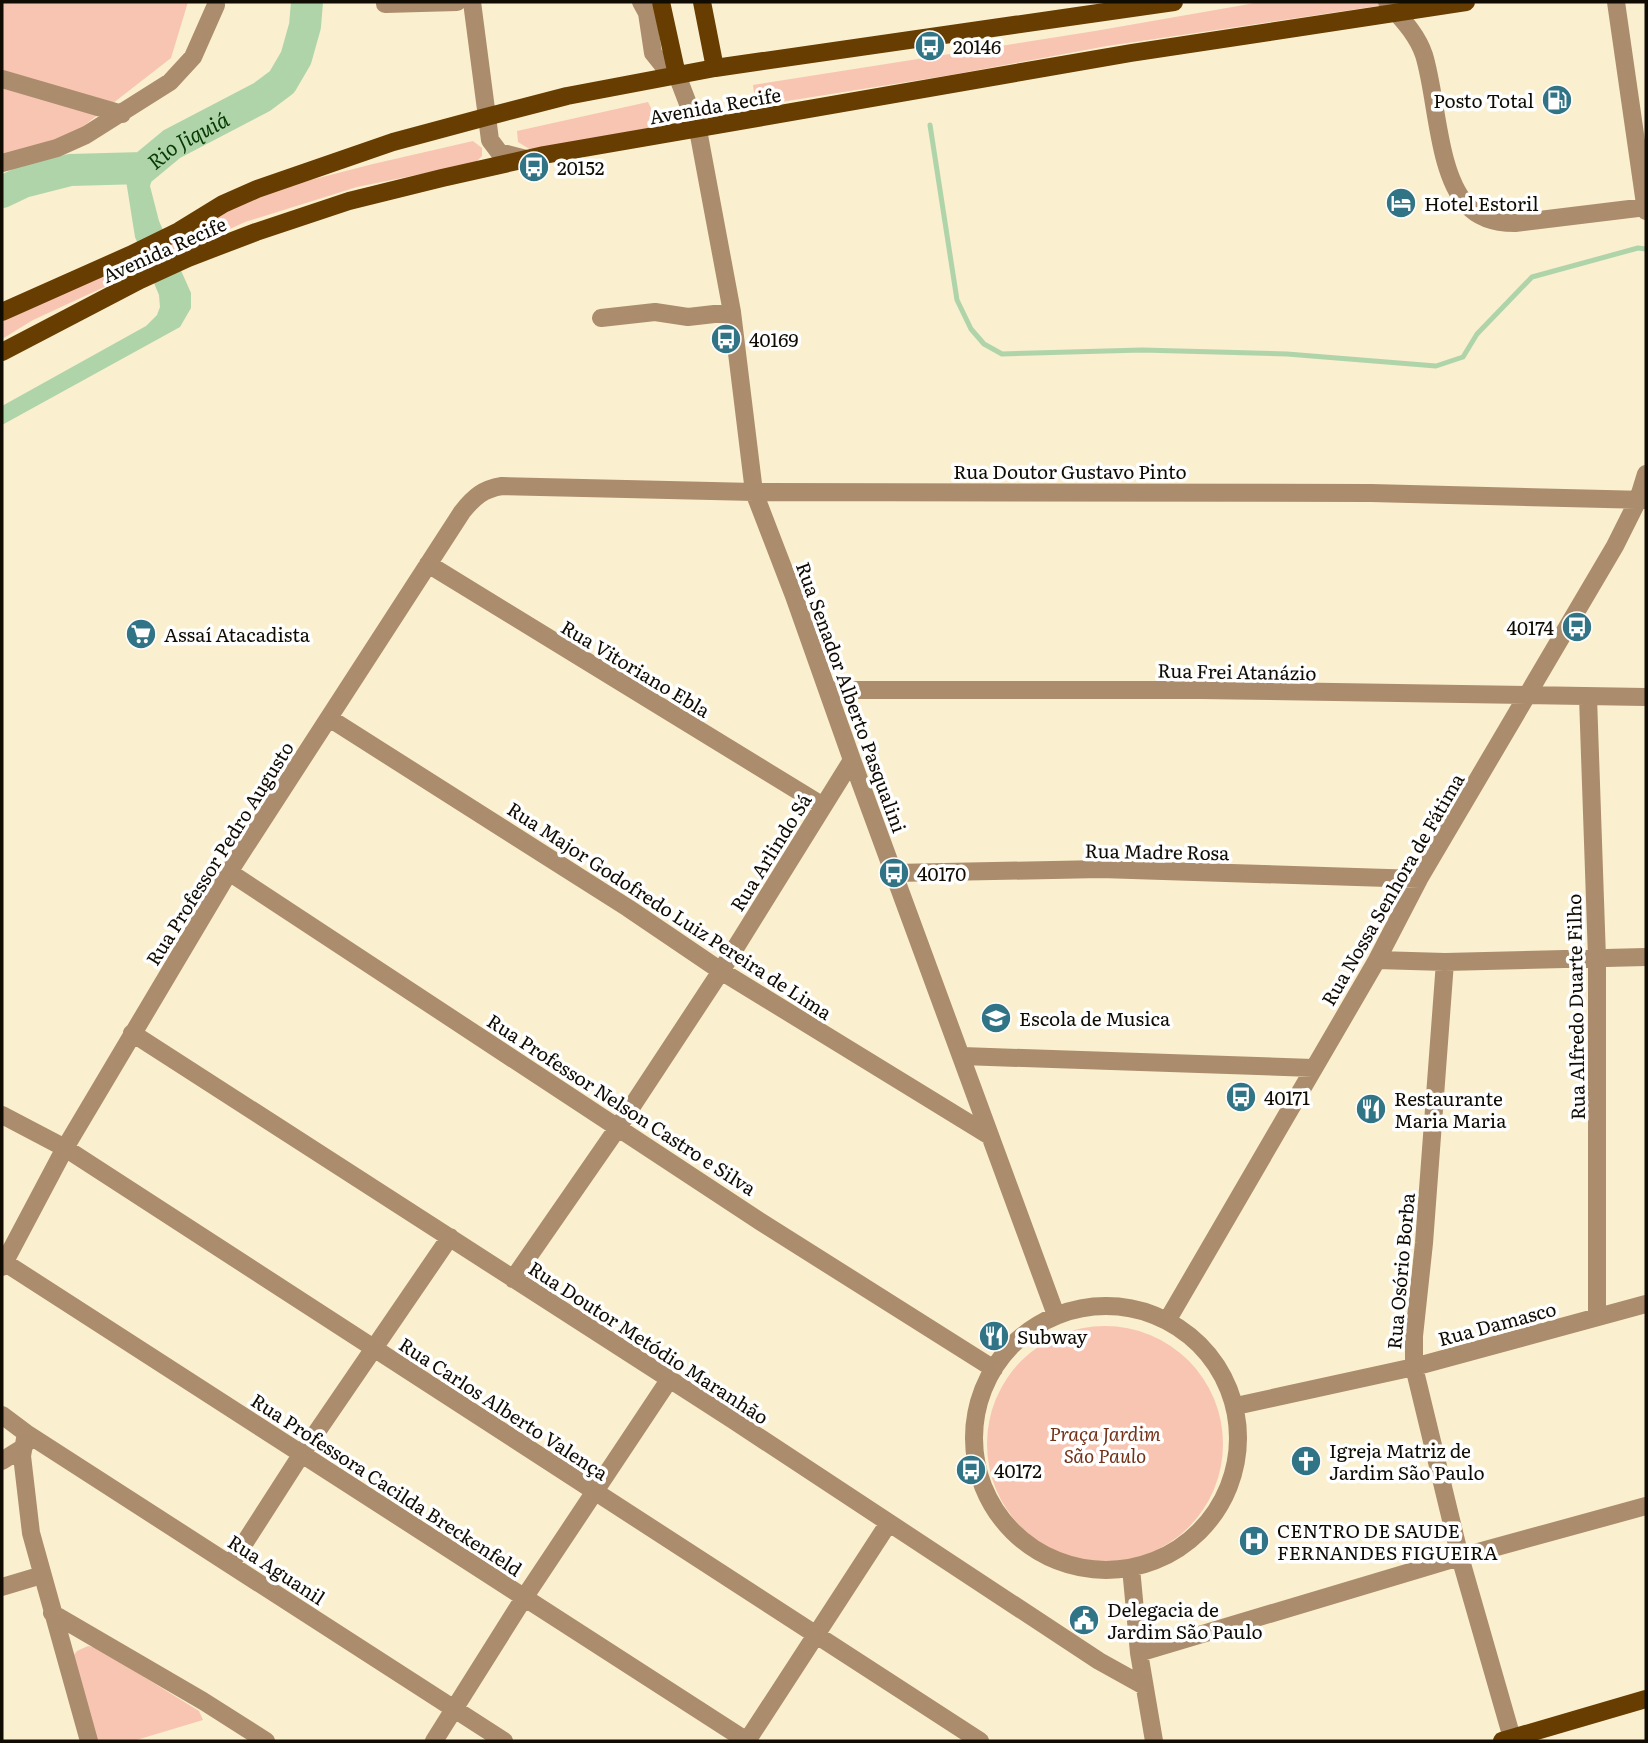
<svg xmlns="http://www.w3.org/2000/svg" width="1648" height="1743" viewBox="0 0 1648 1743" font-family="Literata,serif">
<rect width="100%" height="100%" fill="#faefce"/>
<path fill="#f8c5b2" d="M 2,2 L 188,2 L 171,58 L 72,135 L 2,165 Z
M 1261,2 L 1405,2 L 1107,46 L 951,75 L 756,106 L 753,85 L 1095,31 Z
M 648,102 L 660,126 L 531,150 L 518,142 L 517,131 Z
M 473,141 L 482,148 L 482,156 L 475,163 L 357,187 L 245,222 L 33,320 L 2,339 L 2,322 L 152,253 L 216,215 L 268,191 L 373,164 Z
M987 1444a118 118 0 1 1 236 0a118 118 0 1 1-236 0Z
M 88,1646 L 97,1648 L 199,1711 L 203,1720 L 133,1741 L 95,1741 L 73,1656 L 77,1651 Z"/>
<path fill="#afd4aa" d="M 156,166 L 150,186 L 159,221 L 191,293 L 191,308 L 180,327 L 2,425 L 2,406 L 146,326 L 157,315 L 160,307 L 159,295 L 135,237 L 125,174 Z"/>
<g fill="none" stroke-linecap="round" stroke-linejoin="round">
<path stroke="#afd4aa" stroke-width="5" d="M 930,125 L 957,300 L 971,329 L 984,344 L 1002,354 L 1142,350 L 1287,354 L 1436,366 L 1463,357 L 1477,334 L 1532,277 L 1638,248 L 1646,249"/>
<path stroke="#afd4aa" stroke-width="32" id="s1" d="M 2,192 L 23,182 L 70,170 L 143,168 L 172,144 L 262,97 L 282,82 L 296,58 L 305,26 L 307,2"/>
<path stroke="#ab8c6c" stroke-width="18" d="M 472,2 L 490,140 L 499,152 L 526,159
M 641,2 L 647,13 L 653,53 L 665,68 L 677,75 L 698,130 L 732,312 L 754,492 L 794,596 L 852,760 L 1056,1315
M 1387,2 C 1401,18 1417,34 1424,55 C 1437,97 1437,171 1466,204 C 1478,218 1497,223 1515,223 L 1646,207
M 1616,2 L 1646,211
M 385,4 L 457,2
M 2,79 L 122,114
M 2,163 L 57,148 L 86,135 L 170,82 L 193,57 L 216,5
M 601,318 L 655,312 L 688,317 L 732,312
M 428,564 L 823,806
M 828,690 L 1201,690 L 1646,697
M 1588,697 L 1597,958 L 1597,1317
M 329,718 L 628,908 L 721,971 L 990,1136
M 229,872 L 761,1222 L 994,1369
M 894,873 L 1101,869 L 1419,879
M 1377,960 L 1445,962 L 1646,957
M 1445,962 L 1424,1243 L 1414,1336 L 1414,1367 L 1460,1557 L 1512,1738
M 132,1033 L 733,1420 L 1099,1661 L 1144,1686
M 962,1056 L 1313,1068
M 2,1115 L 65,1148 L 980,1741
M 4,1262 L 747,1741
M 2,1267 L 65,1148 L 229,872 L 462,512 C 474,497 483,489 502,486 L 754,492 L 1371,493 L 1646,500
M 513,1279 L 619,1126 L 721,971 L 852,760
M974 1438a132 132 0 1 1 264 0a132 132 0 1 1-264 0Z
M 1167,1321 L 1377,960 L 1419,879 L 1615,546 L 1638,500 L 1646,474
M 1236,1406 L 1414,1367 L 1646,1304
M 2,1415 L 26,1433 L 504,1741
M 26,1433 L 22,1456 L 31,1533 L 89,1741
M 2,1461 L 24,1447
M 231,1564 L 301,1455 L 450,1237
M 1131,1568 L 1139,1653 L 1154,1741
M 2,1587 L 42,1575
M 52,1613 L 203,1701 L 266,1741
M 1139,1653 L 1460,1557 L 1646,1506
M 434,1741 L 524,1598 L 669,1380
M 747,1741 L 888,1524"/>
<path stroke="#673d01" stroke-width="18" d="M 661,2 L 677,75
M 702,2 L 715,68
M 2,312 L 130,255 L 179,231 L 223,204 L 257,189 L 393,142 L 486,117 L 567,96 L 715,68 L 1174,2
M 2,352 L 140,280 L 188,258 L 256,232 L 349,201 L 442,178 L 544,155 L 1131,53 L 1466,2
M 1502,1741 L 1646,1699"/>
</g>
<defs>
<g id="bus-disc" transform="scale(1.575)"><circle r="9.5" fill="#317485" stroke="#fff"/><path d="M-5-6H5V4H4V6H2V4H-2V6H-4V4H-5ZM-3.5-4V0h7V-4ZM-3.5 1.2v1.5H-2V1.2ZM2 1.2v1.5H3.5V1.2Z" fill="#fff"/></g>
<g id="fuel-disc" transform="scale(1.575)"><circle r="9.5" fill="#317485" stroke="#fff"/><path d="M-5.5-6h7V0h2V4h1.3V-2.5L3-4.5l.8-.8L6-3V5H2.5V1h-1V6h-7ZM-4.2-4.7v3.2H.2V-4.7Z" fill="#fff"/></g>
<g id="hotel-disc" transform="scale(1.575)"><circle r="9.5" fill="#317485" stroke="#fff"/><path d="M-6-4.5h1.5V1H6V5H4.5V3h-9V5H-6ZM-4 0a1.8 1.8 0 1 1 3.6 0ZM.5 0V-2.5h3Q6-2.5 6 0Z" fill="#fff"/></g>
<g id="supermarket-disc" transform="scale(1.575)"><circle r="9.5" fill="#317485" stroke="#fff"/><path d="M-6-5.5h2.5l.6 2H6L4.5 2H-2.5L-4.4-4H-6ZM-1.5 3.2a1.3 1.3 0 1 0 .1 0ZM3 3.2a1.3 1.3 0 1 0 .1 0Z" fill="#fff"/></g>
<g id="university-disc" transform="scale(1.575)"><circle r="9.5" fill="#317485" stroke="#fff"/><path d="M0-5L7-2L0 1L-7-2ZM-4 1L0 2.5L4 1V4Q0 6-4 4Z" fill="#fff"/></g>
<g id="restaurant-disc" transform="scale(1.575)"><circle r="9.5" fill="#317485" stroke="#fff"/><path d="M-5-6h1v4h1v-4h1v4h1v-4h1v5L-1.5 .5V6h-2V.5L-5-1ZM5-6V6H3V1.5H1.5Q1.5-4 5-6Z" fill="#fff"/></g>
<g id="church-disc" transform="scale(1.575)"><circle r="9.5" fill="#317485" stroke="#fff"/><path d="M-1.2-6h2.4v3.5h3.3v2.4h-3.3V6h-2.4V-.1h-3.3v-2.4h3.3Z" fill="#fff"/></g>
<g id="hospital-disc" transform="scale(1.575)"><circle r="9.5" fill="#317485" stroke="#fff"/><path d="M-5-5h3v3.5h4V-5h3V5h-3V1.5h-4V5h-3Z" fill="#fff"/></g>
<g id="civic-disc" transform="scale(1.575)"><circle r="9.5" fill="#317485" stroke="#fff"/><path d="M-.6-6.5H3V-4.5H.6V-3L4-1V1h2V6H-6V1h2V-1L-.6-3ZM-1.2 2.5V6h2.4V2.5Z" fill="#fff"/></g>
</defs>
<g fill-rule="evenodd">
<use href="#bus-disc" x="930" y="46"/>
<use href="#fuel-disc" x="1557" y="100"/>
<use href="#bus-disc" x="534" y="167"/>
<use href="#hotel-disc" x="1401" y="203"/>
<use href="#bus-disc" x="726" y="339"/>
<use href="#bus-disc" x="1577" y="627"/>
<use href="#supermarket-disc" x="141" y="634"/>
<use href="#bus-disc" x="894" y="873"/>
<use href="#university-disc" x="996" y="1018"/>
<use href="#bus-disc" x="1241" y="1097"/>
<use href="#restaurant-disc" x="1371" y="1109"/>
<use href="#restaurant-disc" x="994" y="1336"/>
<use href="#church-disc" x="1306" y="1461"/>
<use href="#bus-disc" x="971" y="1470"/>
<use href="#hospital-disc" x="1254" y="1541"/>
<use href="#civic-disc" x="1084" y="1620"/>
</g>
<g text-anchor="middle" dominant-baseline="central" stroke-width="7" stroke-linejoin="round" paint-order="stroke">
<g font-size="19" fill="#100c03" stroke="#fff" text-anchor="start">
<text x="953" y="46">20146</text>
<text x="1534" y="100" text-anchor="end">Posto Total</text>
<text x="557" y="167">20152</text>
<text x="1424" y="203">Hotel Estoril</text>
<text x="749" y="339">40169</text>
<text x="1554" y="627" text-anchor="end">40174</text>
<text x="164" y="634">Assaí Atacadista</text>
<text x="917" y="873">40170</text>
<text x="1019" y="1018">Escola de Musica</text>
<text x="1264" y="1097">40171</text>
<text x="1394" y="1098">Restaurante<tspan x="1394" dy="22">Maria Maria</tspan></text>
<text x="1017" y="1336">Subway</text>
<text x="1329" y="1450">Igreja Matriz de<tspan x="1329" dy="22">Jardim São Paulo</tspan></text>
<text x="994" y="1470">40172</text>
<text x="1277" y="1530">CENTRO DE SAUDE<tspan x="1277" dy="22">FERNANDES FIGUEIRA</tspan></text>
<text x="1107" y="1609">Delegacia de<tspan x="1107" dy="22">Jardim São Paulo</tspan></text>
</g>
<g font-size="19" fill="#100c03" stroke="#fff">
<text transform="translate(715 105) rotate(-10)">Avenida Recife</text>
<text transform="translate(164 249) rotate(-24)">Avenida Recife</text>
<text x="1070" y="471">Rua Doutor Gustavo Pinto</text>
<text transform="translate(636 668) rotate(31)">Rua Vitoriano Ebla</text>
<text transform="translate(1237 671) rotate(1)">Rua Frei Atanázio</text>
<text transform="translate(852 697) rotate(70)">Rua Senador Alberto Pasqualini</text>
<text transform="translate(1157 851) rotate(1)">Rua Madre Rosa</text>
<text transform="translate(770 852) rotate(-58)">Rua Arlindo Sá</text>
<text transform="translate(219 853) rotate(-58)">Rua Professor Pedro Augusto</text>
<text transform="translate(1392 889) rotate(-60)">Rua Nossa Senhora de Fátima</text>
<text transform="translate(670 910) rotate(33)">Rua Major Godofredo Luiz Pereira de Lima</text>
<text transform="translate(1575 1007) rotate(-91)">Rua Alfredo Duarte Filho</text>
<text transform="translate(622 1104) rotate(33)">Rua Professor Nelson Castro e Silva</text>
<text transform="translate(1400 1271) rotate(-85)">Rua Osório Borba</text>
<text transform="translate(1497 1323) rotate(-15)">Rua Damasco</text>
<text transform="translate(649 1342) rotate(33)">Rua Doutor Metódio Maranhão</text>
<text transform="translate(504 1408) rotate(33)">Rua Carlos Alberto Valença</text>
<text transform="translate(387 1484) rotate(33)">Rua Professora Cacilda Breckenfeld</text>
<text transform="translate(277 1569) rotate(33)">Rua Aguanil</text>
</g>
<g font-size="19" font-style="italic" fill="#743319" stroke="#fff">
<text x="1105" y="1433">Praça Jardim<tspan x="1105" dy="22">São Paulo</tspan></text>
</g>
<g font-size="21" font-style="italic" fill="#063b02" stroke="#fff">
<text stroke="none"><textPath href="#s1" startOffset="198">Rio Jiquiá</textPath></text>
</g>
</g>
<rect width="1648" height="1743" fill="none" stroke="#100c03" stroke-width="7"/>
</svg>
